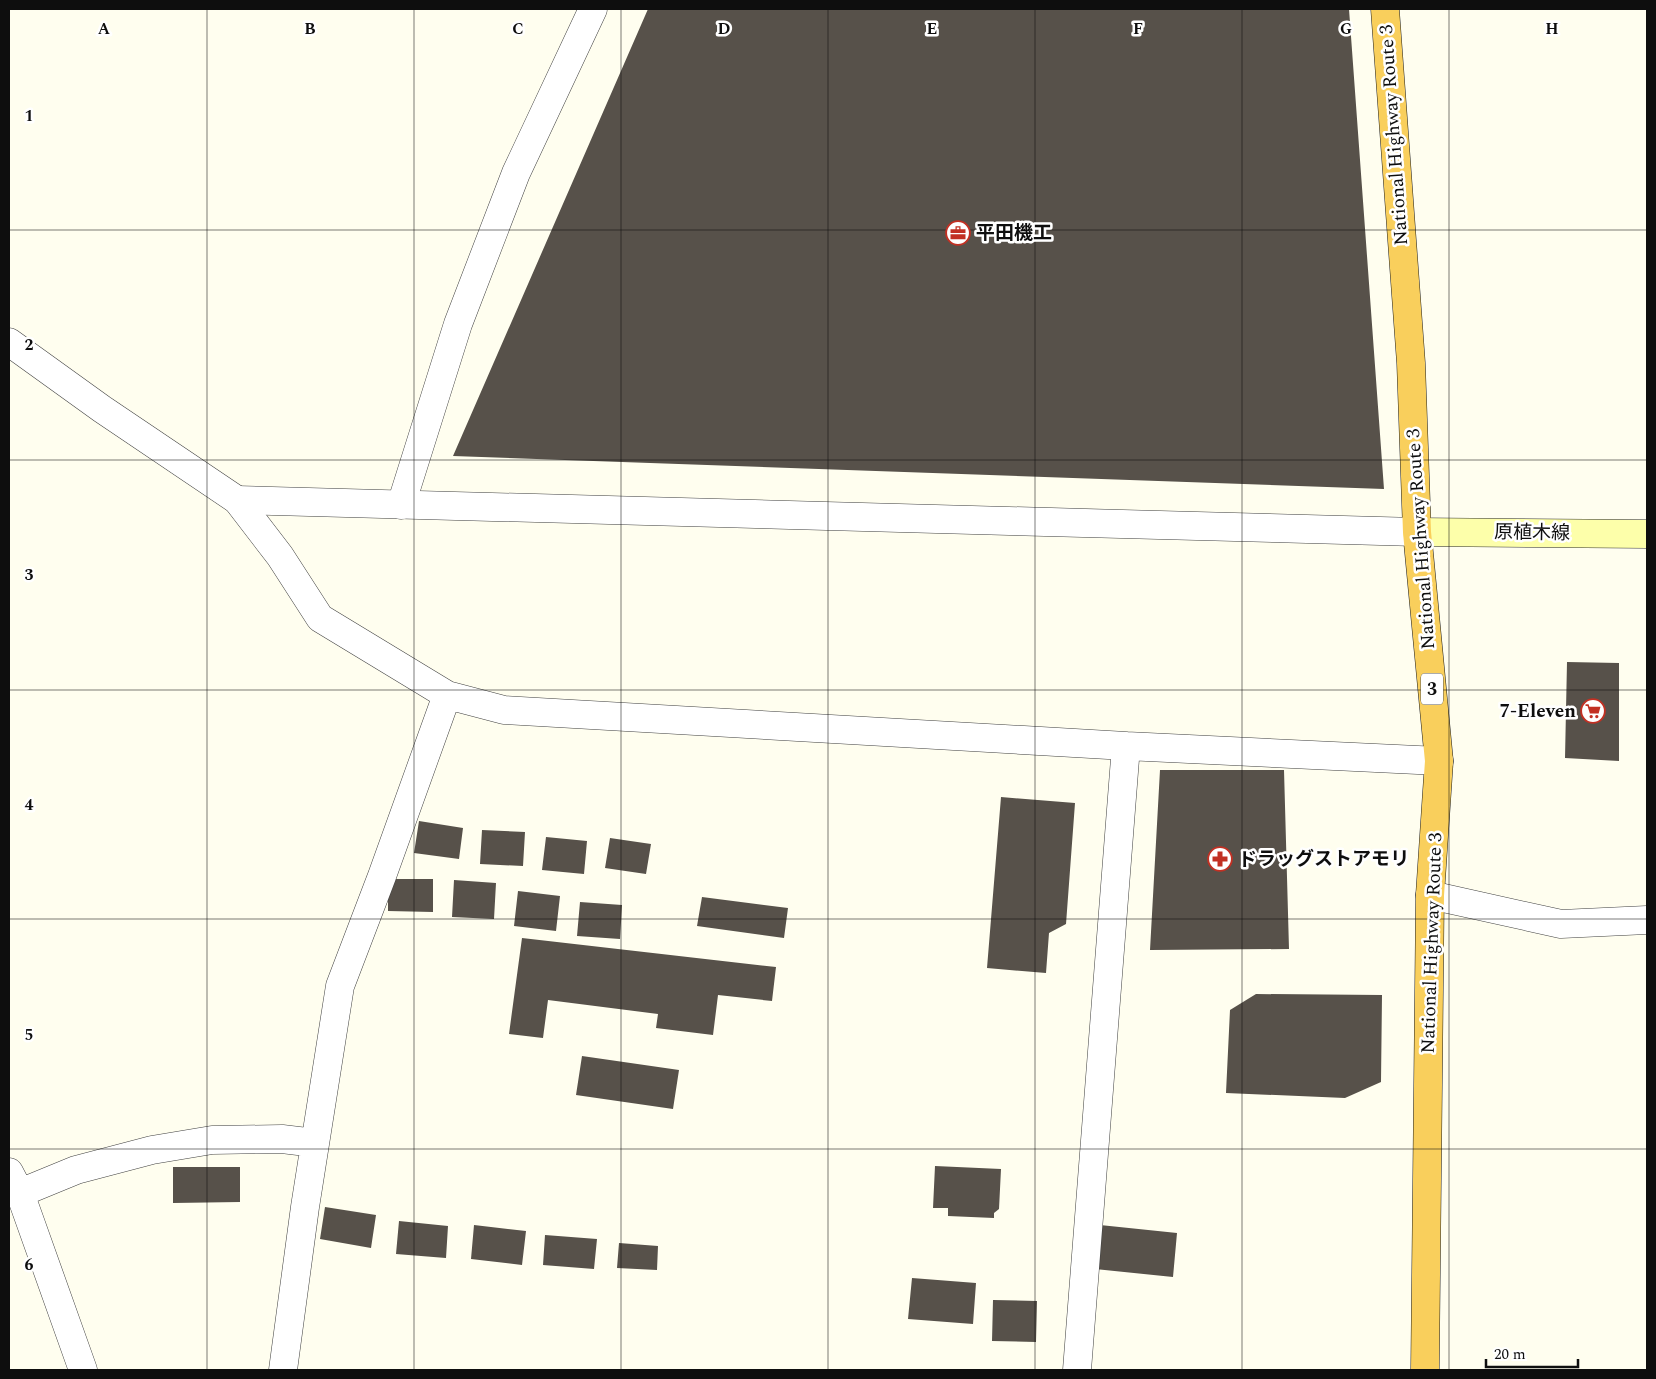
<svg xmlns="http://www.w3.org/2000/svg" width="1656" height="1379" viewBox="0 0 1656 1379" font-family="Spectral,'Noto Sans JP',serif">
<rect width="100%" height="100%" fill="#fffeef"/>
<path fill="#57514a" d="M 648,9 L 1349,9 L 1384,489 L 453,456 Z
M 1567,662 L 1619,663 L 1619,761 L 1565,758 Z
M 1160,770 L 1284,770 L 1289,949 L 1150,950 Z
M 1001,797 L 1075,803 L 1066,924 L 1049,933 L 1046,973 L 987,968 Z
M 419,821 L 463,828 L 459,859 L 414,853 Z
M 482,830 L 525,832 L 523,866 L 480,864 Z
M 546,837 L 587,841 L 584,874 L 542,870 Z
M 610,838 L 651,844 L 646,874 L 605,868 Z
M 388,879 L 433,879 L 433,912 L 388,911 Z
M 454,880 L 496,883 L 494,919 L 452,917 Z
M 518,891 L 560,896 L 556,931 L 514,926 Z
M 702,897 L 788,908 L 784,938 L 697,926 Z
M 580,902 L 622,905 L 620,939 L 577,936 Z
M 522,938 L 776,967 L 772,1001 L 718,995 L 713,1035 L 656,1028 L 658,1014 L 548,1000 L 543,1038 L 509,1034 Z
M 1256,994 L 1382,995 L 1381,1082 L 1345,1098 L 1226,1093 L 1230,1010 Z
M 582,1056 L 679,1070 L 673,1109 L 576,1095 Z
M 935,1166 L 1001,1169 L 999,1209 L 994,1213 L 994,1218 L 948,1216 L 948,1208 L 933,1208 Z
M 173,1167 L 240,1167 L 240,1202 L 173,1203 Z
M 325,1207 L 376,1215 L 371,1248 L 320,1239 Z
M 399,1221 L 448,1226 L 446,1258 L 396,1254 Z
M 474,1225 L 526,1231 L 522,1265 L 471,1259 Z
M 1100,1225 L 1177,1233 L 1173,1277 L 1095,1269 Z
M 545,1235 L 597,1239 L 594,1269 L 543,1265 Z
M 619,1243 L 658,1246 L 657,1270 L 617,1268 Z
M 912,1278 L 976,1283 L 973,1324 L 908,1319 Z
M 993,1300 L 1037,1301 L 1036,1342 L 992,1341 Z"/>
<g fill="none" stroke-linecap="round" stroke-linejoin="round">
<g stroke="#414141" stroke-width="29">
<path id="minor" d="M 9,342 L 102,409 L 237,500 L 280,556 L 320,618 L 447,695 L 504,710 L 1126,746 L 1439,761
M 401,505 L 458,324 L 516,173 L 593,9
M 1430,895 L 1561,924 L 1647,920
M 9,1172 L 20,1193 L 83,1370
M 20,1193 L 76,1170 L 152,1150 L 212,1140 L 282,1139 L 315,1143
M 283,1370 L 305,1207 L 340,986 L 382,876 L 447,695
M 1077,1370 L 1126,746"/>
</g>
<g stroke="#414141" stroke-width="29">
<path id="tertiary" d="M 237,500 L 1417,532"/>
</g>
<g stroke="#303030" stroke-width="29">
<path id="secondary" d="M 1417,532 L 1647,534"/>
</g>
<g stroke="#1f1f1f" stroke-width="29">
<path id="trunk" d="M 1385,9 L 1411,363 L 1417,532 L 1439,761 L 1430,895 L 1425,1370"/>
</g>
<use href="#minor" stroke="#fff" stroke-width="28"/>
<use href="#tertiary" stroke="#fff" stroke-width="28"/>
<use href="#secondary" stroke="#fdffaa" stroke-width="28"/>
<use href="#trunk" stroke="#f9cf5c" stroke-width="28"/>
</g>
<path fill="none" stroke="#0e0e0e" stroke-width="1" stroke-opacity="0.55" d="M 207,9 L 207,1370M 414,9 L 414,1370M 621,9 L 621,1370M 828,9 L 828,1370M 1035,9 L 1035,1370M 1242,9 L 1242,1370M 1449,9 L 1449,1370M 9,230 L 1647,230M 9,460 L 1647,460M 9,690 L 1647,690M 9,919 L 1647,919M 9,1149 L 1647,1149"/>
<defs>
<g id="office-ring" transform="scale(1.25)"><circle r="9.5" fill="#fff" stroke="#c23023" stroke-width="1.5"/><path d="M-6-3h4V-5.5h4V-3h4V5H-6ZM-1-4.5V-3h2v-1.5ZM-6 0V1H6V0Z" fill="#c23023"/></g>
<g id="supermarket-ring" transform="scale(1.25)"><circle r="9.5" fill="#fff" stroke="#c23023" stroke-width="1.5"/><path d="M-6-5.5h2.5l.6 2H6L4.5 2H-2.5L-4.4-4H-6ZM-1.5 3.2a1.3 1.3 0 1 0 .1 0ZM3 3.2a1.3 1.3 0 1 0 .1 0Z" fill="#c23023"/></g>
<g id="pharmacy-ring" transform="scale(1.25)"><circle r="9.5" fill="#fff" stroke="#c23023" stroke-width="1.5"/><path d="M-2-6h4v4h4v4h-4v4h-4v-4h-4v-4h4Z" fill="#c23023"/></g>
</defs>
<g fill-rule="evenodd">
<use href="#office-ring" x="958" y="233"/>
<use href="#supermarket-ring" x="1593" y="711"/>
<use href="#pharmacy-ring" x="1220" y="859"/>
</g>
<g text-anchor="middle" dominant-baseline="central" stroke-width="5" stroke-linejoin="round" paint-order="stroke">
<rect fill="#fff" stroke="#565656" stroke-width="1" x="1421" y="673.5" width="22" height="31" rx="4"/>
<g font-size="18" font-weight="bold" fill="#0e0e0e">
<text x="1432" y="689">3</text>
</g>
<g font-size="19" fill="#0e0e0e" stroke="#fff">
<text transform="translate(1394 135) rotate(-94)">National Highway Route 3</text>
<text transform="translate(1532 533) rotate(1)">原植木線</text>
<text transform="translate(1421 539) rotate(-94)">National Highway Route 3</text>
<text transform="translate(1432 943) rotate(-88)">National Highway Route 3</text>
</g>
<g font-size="19" font-weight="bold" fill="#0e0e0e" stroke="#fff" text-anchor="start">
<text x="976" y="233">平田機工</text>
<text x="1576" y="711" text-anchor="end">7-Eleven</text>
<text x="1238" y="859">ドラッグストアモリ</text>
</g>
</g>
<g font-size="16" text-anchor="middle" font-weight="bold" fill="#0e0e0e" stroke="#fff" stroke-width="5" stroke-linejoin="round" paint-order="stroke">
<text x="104" y="34">A</text>
<text x="310" y="34">B</text>
<text x="518" y="34">C</text>
<text x="724" y="34">D</text>
<text x="932" y="34">E</text>
<text x="1138" y="34">F</text>
<text x="1346" y="34">G</text>
<text x="1552" y="34">H</text>
<text x="29" y="121">1</text>
<text x="29" y="350">2</text>
<text x="29" y="580">3</text>
<text x="29" y="810">4</text>
<text x="29" y="1040">5</text>
<text x="29" y="1270">6</text>
</g>
<rect width="1656" height="1379" fill="none" stroke="#0e0e0e" stroke-width="20"/>
<path d="M1486 1359v8h92v-8" fill="none" stroke="#0e0e0e" stroke-width="2.5"/>
<text x="1494" y="1359" font-size="15" fill="#0e0e0e" stroke="#ffffff" stroke-width="4" paint-order="stroke">20 m</text>
</svg>
